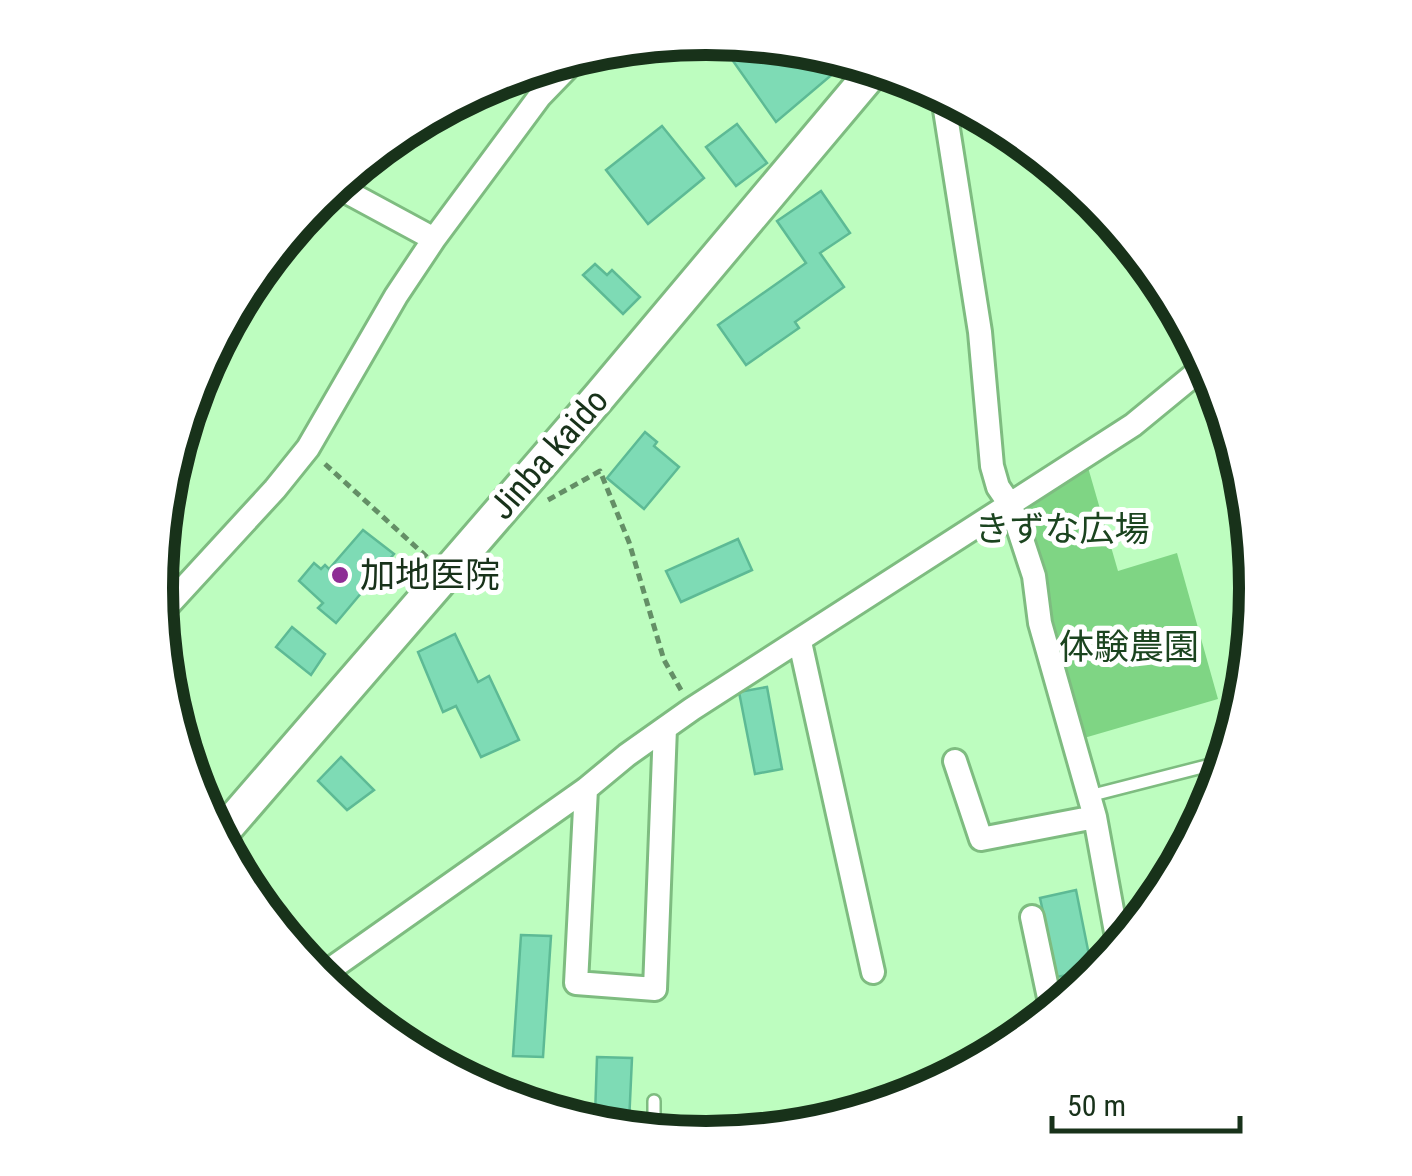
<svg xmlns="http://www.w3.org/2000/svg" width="1412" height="1176" viewBox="0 0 1412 1176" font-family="'Roboto Condensed','Noto Sans JP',sans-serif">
<rect width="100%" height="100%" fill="#bdfdbf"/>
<path fill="#7fd584" d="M 1085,457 L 1118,571 L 1177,553 L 1218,699 L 1084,738 L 1011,506 Z"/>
<path fill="#7edbb5" stroke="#5dba95" stroke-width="2.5" d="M 719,41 L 829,62 L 835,72 L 776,122 Z
M 737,124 L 767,163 L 736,186 L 706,147 Z
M 662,126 L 704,178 L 648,224 L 606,170 Z
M 821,191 L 850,233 L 820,253 L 844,287 L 795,322 L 799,328 L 746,365 L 718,325 L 806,263 L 777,221 Z
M 595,264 L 607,275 L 612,270 L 640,297 L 623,314 L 583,275 Z
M 645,432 L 657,442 L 654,446 L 679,467 L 644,509 L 607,478 Z
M 363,530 L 394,554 L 336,623 L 318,608 L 323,603 L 299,581 L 314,563 L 321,569 L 325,565 L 329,569 Z
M 738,539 L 752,570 L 681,602 L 666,571 Z
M 292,627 L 325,654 L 311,675 L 276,647 Z
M 455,634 L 478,682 L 489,676 L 519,740 L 481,757 L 456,706 L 443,712 L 418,652 Z
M 767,687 L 782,769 L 755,774 L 739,692 Z
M 341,757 L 374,790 L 347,810 L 318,781 Z
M 1076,890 L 1092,970 L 1057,977 L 1040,898 Z
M 521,935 L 551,936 L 543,1057 L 513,1056 Z
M 597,1057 L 632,1058 L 629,1123 L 595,1116 Z"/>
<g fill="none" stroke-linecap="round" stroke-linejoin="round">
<g stroke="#7ebc80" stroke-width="16">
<path id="lane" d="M 526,73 L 552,84
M 1089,796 L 1222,762
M 654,1101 L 654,1128"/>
</g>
<g stroke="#7ebc80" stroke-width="28">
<path id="street" d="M 943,97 L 980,332 L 992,466 L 998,487 L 1011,506 L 1034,576 L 1040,623 L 1095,817 L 1118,943
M 336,186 L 434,239
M 161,613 L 275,489 L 308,448 L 396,296 L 434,239 L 540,96 L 571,64
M 800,642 L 873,972
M 955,761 L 981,839 L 1095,817
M 586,789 L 576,983 L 655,989 L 665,728
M 276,916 L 292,940
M 1032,917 L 1051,1007
M 318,978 L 586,789 L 627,755 L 692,709 L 1133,425 L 1206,365"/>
</g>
<g stroke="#7ebc80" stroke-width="38">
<path id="secondary" d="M 221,834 L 599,397 L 873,71"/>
</g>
<path stroke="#648f66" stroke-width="5" stroke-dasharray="8 5" stroke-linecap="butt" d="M 325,464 L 428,558
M 548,500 L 600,471 L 629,542 L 664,660 L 681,690"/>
<use href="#lane" stroke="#fff" stroke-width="11"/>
<use href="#street" stroke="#fff" stroke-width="22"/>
<use href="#secondary" stroke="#fff" stroke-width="32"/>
</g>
<circle fill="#8e2d95" stroke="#fff" stroke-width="4" cx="340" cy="575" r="10"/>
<g text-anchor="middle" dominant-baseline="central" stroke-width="10" stroke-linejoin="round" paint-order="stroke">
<g font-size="35" fill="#18321a" stroke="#fff">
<text transform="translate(549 454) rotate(-49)">Jinba kaido</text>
</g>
<g font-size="35" fill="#1b441f" stroke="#fff">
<text x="1062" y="529">きずな広場</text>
<text x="1129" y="647">体験農園</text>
</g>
<g font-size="35" fill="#18321a" stroke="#fff" text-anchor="start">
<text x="360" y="575">加地医院</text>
</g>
</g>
<path d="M0 0H1412V1176H0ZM173 588a533 533 0 1 1 1066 0a533 533 0 1 1-1066 0Z" fill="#fff" fill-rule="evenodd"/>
<path fill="none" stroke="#18321a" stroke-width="12" d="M173 588a533 533 0 1 1 1066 0a533 533 0 1 1-1066 0Z"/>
<path d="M1052 1116v15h188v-15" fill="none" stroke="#18321a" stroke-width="5"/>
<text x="1067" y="1116" font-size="30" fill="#18321a" stroke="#ffffff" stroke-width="8" paint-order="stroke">50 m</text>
</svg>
